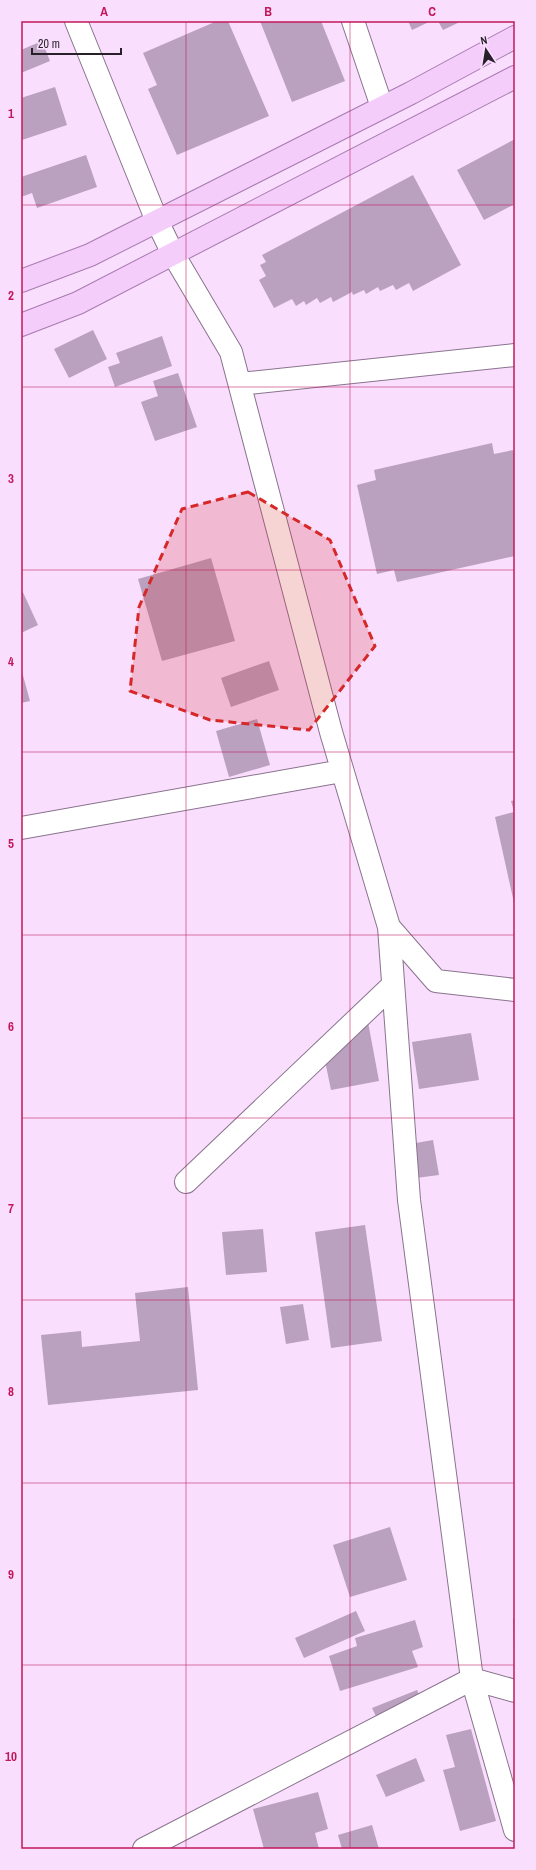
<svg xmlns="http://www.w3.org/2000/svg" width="536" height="1870" viewBox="0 0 536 1870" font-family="'Archivo Narrow',sans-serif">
<rect width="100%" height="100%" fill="#f9dffd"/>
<path fill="#baa1bf" d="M 217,21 L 228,21 L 269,116 L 177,155 L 148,89 L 157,85 L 143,53 Z
M 260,21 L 321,21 L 345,81 L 292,102 Z
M 408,21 L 431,21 L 412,30 Z
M 438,21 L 462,21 L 443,30 Z
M 42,41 L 50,61 L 21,73 L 21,50 Z
M 55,87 L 67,125 L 22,140 L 21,98 Z
M 515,139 L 515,204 L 484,220 L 457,170 Z
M 86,155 L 97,187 L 37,208 L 32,193 L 21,197 L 21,177 Z
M 413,175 L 461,265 L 413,291 L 409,283 L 396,290 L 393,285 L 380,291 L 378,287 L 366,294 L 364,290 L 353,295 L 352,292 L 333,302 L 331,297 L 320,303 L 317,298 L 306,305 L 304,301 L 296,306 L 292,299 L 274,308 L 259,280 L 266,276 L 260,265 L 266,262 L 262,255 Z
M 93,330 L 107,359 L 69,378 L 54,349 Z
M 162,336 L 172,366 L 115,387 L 108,367 L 120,363 L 116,353 Z
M 178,373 L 197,427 L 155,441 L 141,402 L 158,396 L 153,381 Z
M 492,443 L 494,454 L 513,450 L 515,458 L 515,556 L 397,582 L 394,570 L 377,574 L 357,485 L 376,480 L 374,470 Z
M 211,558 L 235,641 L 162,661 L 138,579 Z
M 21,588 L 38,625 L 21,633 Z
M 269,661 L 279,690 L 231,707 L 221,678 Z
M 21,668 L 30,701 L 21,703 Z
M 257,719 L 270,765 L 229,777 L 216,731 Z
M 515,800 L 515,903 L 514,903 L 495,817 L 514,812 L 511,801 Z
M 368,1022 L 379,1081 L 331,1090 L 324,1056 Z
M 471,1033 L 479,1080 L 419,1089 L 412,1042 Z
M 433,1140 L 439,1175 L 416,1178 L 410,1144 Z
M 365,1225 L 382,1341 L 331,1348 L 315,1232 Z
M 263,1229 L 267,1272 L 226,1275 L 222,1232 Z
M 188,1287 L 198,1390 L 48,1405 L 41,1335 L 81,1331 L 82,1347 L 140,1341 L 135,1293 Z
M 303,1304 L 309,1340 L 286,1344 L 280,1307 Z
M 390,1527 L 407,1580 L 350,1597 L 333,1545 Z
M 356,1611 L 365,1631 L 304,1658 L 295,1638 Z
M 513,1619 L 515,1619 L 515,1650 L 514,1650 Z
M 415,1620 L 423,1647 L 412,1651 L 418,1667 L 340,1691 L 329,1656 L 357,1646 L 355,1638 Z
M 417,1690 L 425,1708 L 381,1727 L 372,1708 Z
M 471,1729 L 496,1821 L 460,1831 L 443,1770 L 455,1767 L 446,1735 Z
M 416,1758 L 425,1781 L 386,1797 L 376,1775 Z
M 318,1792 L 328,1829 L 315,1833 L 319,1849 L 264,1849 L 253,1809 Z
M 372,1825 L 379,1849 L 342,1849 L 338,1835 Z"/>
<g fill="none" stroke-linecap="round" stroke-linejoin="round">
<g stroke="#8a738e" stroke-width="24">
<path id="minor" d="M 76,21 L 157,221 L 173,254 L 231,352 L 331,732 L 389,927 L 436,981 L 515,990
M 353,21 L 382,107
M 240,384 L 515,355
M 21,828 L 342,771
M 389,927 L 409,1200 L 472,1679 L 515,1830
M 186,1182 L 393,985
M 144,1849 L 472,1679 L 515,1691"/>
</g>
<g stroke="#a87ab0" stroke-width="24">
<path id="major" d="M 21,281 L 90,255 L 411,93 L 515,37
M 21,325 L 78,303 L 515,77"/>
</g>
<use href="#minor" stroke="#fff" stroke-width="22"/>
<use href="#major" stroke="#f4cdfb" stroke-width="22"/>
</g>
<path fill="#d62828" fill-opacity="0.2" stroke="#d62828" stroke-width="3" stroke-dasharray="8 5" stroke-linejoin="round" d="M 248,492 L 330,540 L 375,646 L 309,730 L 210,720 L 130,691 L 139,607 L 182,509 Z"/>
<path fill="none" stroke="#c2185b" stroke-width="1" stroke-opacity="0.55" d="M 186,21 L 186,1849M 350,21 L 350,1849M 21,205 L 515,205M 21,387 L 515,387M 21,570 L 515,570M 21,752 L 515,752M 21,935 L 515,935M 21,1118 L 515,1118M 21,1300 L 515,1300M 21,1483 L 515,1483M 21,1665 L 515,1665"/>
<rect width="536" height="1870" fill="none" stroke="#f9dffd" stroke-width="44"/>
<g transform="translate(486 50) rotate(348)" stroke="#f9dffd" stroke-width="3" paint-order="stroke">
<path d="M0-3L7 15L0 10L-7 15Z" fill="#291f2b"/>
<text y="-6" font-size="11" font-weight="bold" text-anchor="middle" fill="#291f2b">N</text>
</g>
<path d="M32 48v6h89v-6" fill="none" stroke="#291f2b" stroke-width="2"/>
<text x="38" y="48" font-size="12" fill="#291f2b" stroke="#f9dffd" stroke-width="3" paint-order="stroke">20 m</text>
<rect x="22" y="22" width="492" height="1826" fill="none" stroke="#c2185b" stroke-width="1.5"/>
<g font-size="13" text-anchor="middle" font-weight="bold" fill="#c2185b">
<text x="104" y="16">A</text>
<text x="268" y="16">B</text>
<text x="432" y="16">C</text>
<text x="11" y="118">1</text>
<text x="11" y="300">2</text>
<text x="11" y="483">3</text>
<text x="11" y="666">4</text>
<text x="11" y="848">5</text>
<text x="11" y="1031">6</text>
<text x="11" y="1213">7</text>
<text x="11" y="1396">8</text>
<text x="11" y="1579">9</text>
<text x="11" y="1761">10</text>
</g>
</svg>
